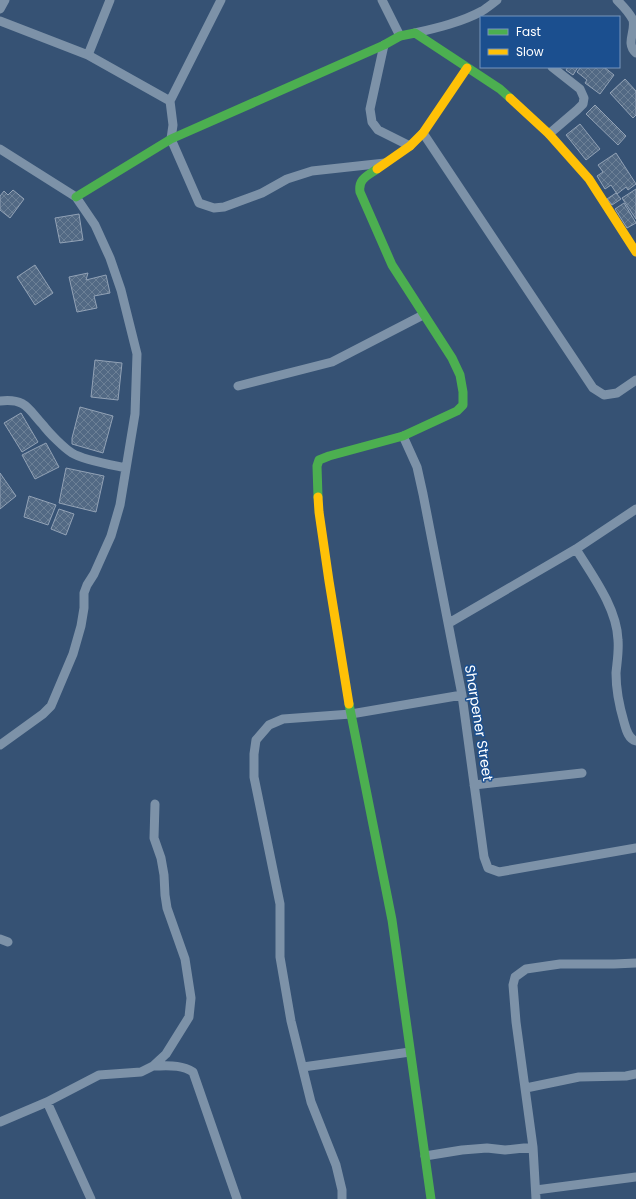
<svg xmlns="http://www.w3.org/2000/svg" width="636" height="1199" viewBox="0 0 636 1199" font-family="Poppins,sans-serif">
<defs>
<pattern id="building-cross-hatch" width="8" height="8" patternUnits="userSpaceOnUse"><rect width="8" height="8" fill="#526984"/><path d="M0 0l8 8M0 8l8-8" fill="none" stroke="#6c8096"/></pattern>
</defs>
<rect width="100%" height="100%" fill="#365274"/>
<path fill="url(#building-cross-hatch)" stroke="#92a2b6" d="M 568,67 L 578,67 L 573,75 L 566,70 Z
M 581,67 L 604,67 L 614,75 L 600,94 L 585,83 L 587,80 L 577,72 Z
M 625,79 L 636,91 L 636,115 L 633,118 L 610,93 Z
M 595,105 L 626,136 L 618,145 L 586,114 Z
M 580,124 L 600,149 L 586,160 L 566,135 Z
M 616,153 L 636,184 L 628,190 L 626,187 L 617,194 L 611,185 L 605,189 L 597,176 L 603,172 L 598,165 Z
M 636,189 L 636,219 L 622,198 Z
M 13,190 L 24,199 L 10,218 L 0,210 L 0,196 L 4,191 L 8,195 Z
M 616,193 L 621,199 L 612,205 L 607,199 Z
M 624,203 L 636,223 L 627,228 L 615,209 Z
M 79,214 L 83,240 L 60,243 L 55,218 Z
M 35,265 L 53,293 L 35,305 L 17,277 Z
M 88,273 L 86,280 L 106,275 L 110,293 L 94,296 L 97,308 L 77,312 L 69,277 Z
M 95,360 L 122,363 L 118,400 L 91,397 Z
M 80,407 L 113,416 L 103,453 L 72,444 L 72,438 Z
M 21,413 L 38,442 L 22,452 L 4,423 Z
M 46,443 L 59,467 L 35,479 L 22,455 Z
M 66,468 L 104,476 L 96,512 L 59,503 Z
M 0,473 L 16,496 L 0,509 Z
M 29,496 L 56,505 L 48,525 L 24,517 Z
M 59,509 L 74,514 L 66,535 L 51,529 Z"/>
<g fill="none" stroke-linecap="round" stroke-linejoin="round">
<path stroke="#7d92a8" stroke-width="9" d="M 221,0 L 170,101 L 173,125 L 171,139 L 199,203 L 214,208 L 224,207 L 262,193 L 287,179 L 312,171 L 385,163
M 382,0 L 400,36
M 617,0 C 623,6 629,12 633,20 C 636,32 625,43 636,53
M 0,9 L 5,0
M 0,21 L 88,55 L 170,101
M 415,33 C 437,28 462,22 482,11 C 487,8 492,4 497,0
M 384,45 L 370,109 L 372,122 L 378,130 L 410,146
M 88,55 L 110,0
M 423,133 L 593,388 L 604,395 L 617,393 L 636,380
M 549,134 L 577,110 L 583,104 L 584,98 L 580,89 L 552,67
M 0,149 L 76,197 L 95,225 L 110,258 L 121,290 L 137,354 L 135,414 L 120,505 L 111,536 L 94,574 L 87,585 L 84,593 L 84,608 L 81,626 L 73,654 L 51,706 L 43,714 L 0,745
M 238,386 L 332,362 L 423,315
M 0,401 C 26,398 28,409 43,425 C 49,433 64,448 72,453 C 83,460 112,465 126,468
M 403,436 L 417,467 L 423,494 L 462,695 L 484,857 L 488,868 L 499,872 L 636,848
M 576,549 C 592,575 617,608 618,640 C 619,651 617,662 616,673 C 616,690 619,705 624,722 C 626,729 628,739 636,741
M 449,623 L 576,549 L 636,509
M 474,785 L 582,773
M 0,939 L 8,942
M 153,1066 C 167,1066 181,1064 193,1072 L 237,1199
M 303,1067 L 410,1052
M 526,1088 L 579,1077 L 626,1076 L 636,1074
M 47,1102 L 91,1199
M 0,1122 L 47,1102 L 99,1075 L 141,1072 L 153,1066 L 166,1054 L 189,1017 L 191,998 L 185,959 L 167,908 L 165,895 L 164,875 L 161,858 L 154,838 L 155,804
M 425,1156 L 462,1150 L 487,1148 L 505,1150 L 533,1147
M 536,1190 L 636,1177
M 342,1199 L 342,1190 L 336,1165 L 311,1102 L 291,1021 L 280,957 L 280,904 L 254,777 L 254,754 L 256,740 L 269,725 L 283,719 L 351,714 L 462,695
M 536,1199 L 533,1147 L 516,1022 L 513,985 L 515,977 L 526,969 L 560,964 L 614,964 L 636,963"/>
<path stroke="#4caf50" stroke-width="9" d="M 76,197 L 171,139 L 384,45 L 400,36 L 415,33 L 500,89 L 510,98
M 318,497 L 317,466 L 319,460 L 329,456 L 403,436 L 457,411 L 463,405 L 463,392 L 460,375 L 452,358 L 392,265 L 360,192 C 358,179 367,176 377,169
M 349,704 L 392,920 L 431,1199"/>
<path stroke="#ffc107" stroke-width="9" d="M 510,98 L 549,134 L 589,179 L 636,252
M 377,169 L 410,146 L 423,133 L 467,68
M 318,497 L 319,512 L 329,581 L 349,704"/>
</g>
<g text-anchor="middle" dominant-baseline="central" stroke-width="3" stroke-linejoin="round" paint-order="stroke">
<g font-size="14" fill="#fff" stroke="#1b4f8f">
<text transform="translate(479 723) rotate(81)">Sharpener Street</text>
</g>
</g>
<rect x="480" y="16" width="140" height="52" fill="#1b4f8f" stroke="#7695bc"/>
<rect x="488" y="29" width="20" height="6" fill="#4caf50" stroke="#7695bc"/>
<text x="516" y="36" font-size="12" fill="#ffffff">Fast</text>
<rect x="488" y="49" width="20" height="6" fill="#ffc107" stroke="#7695bc"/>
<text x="516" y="56" font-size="12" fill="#ffffff">Slow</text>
</svg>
